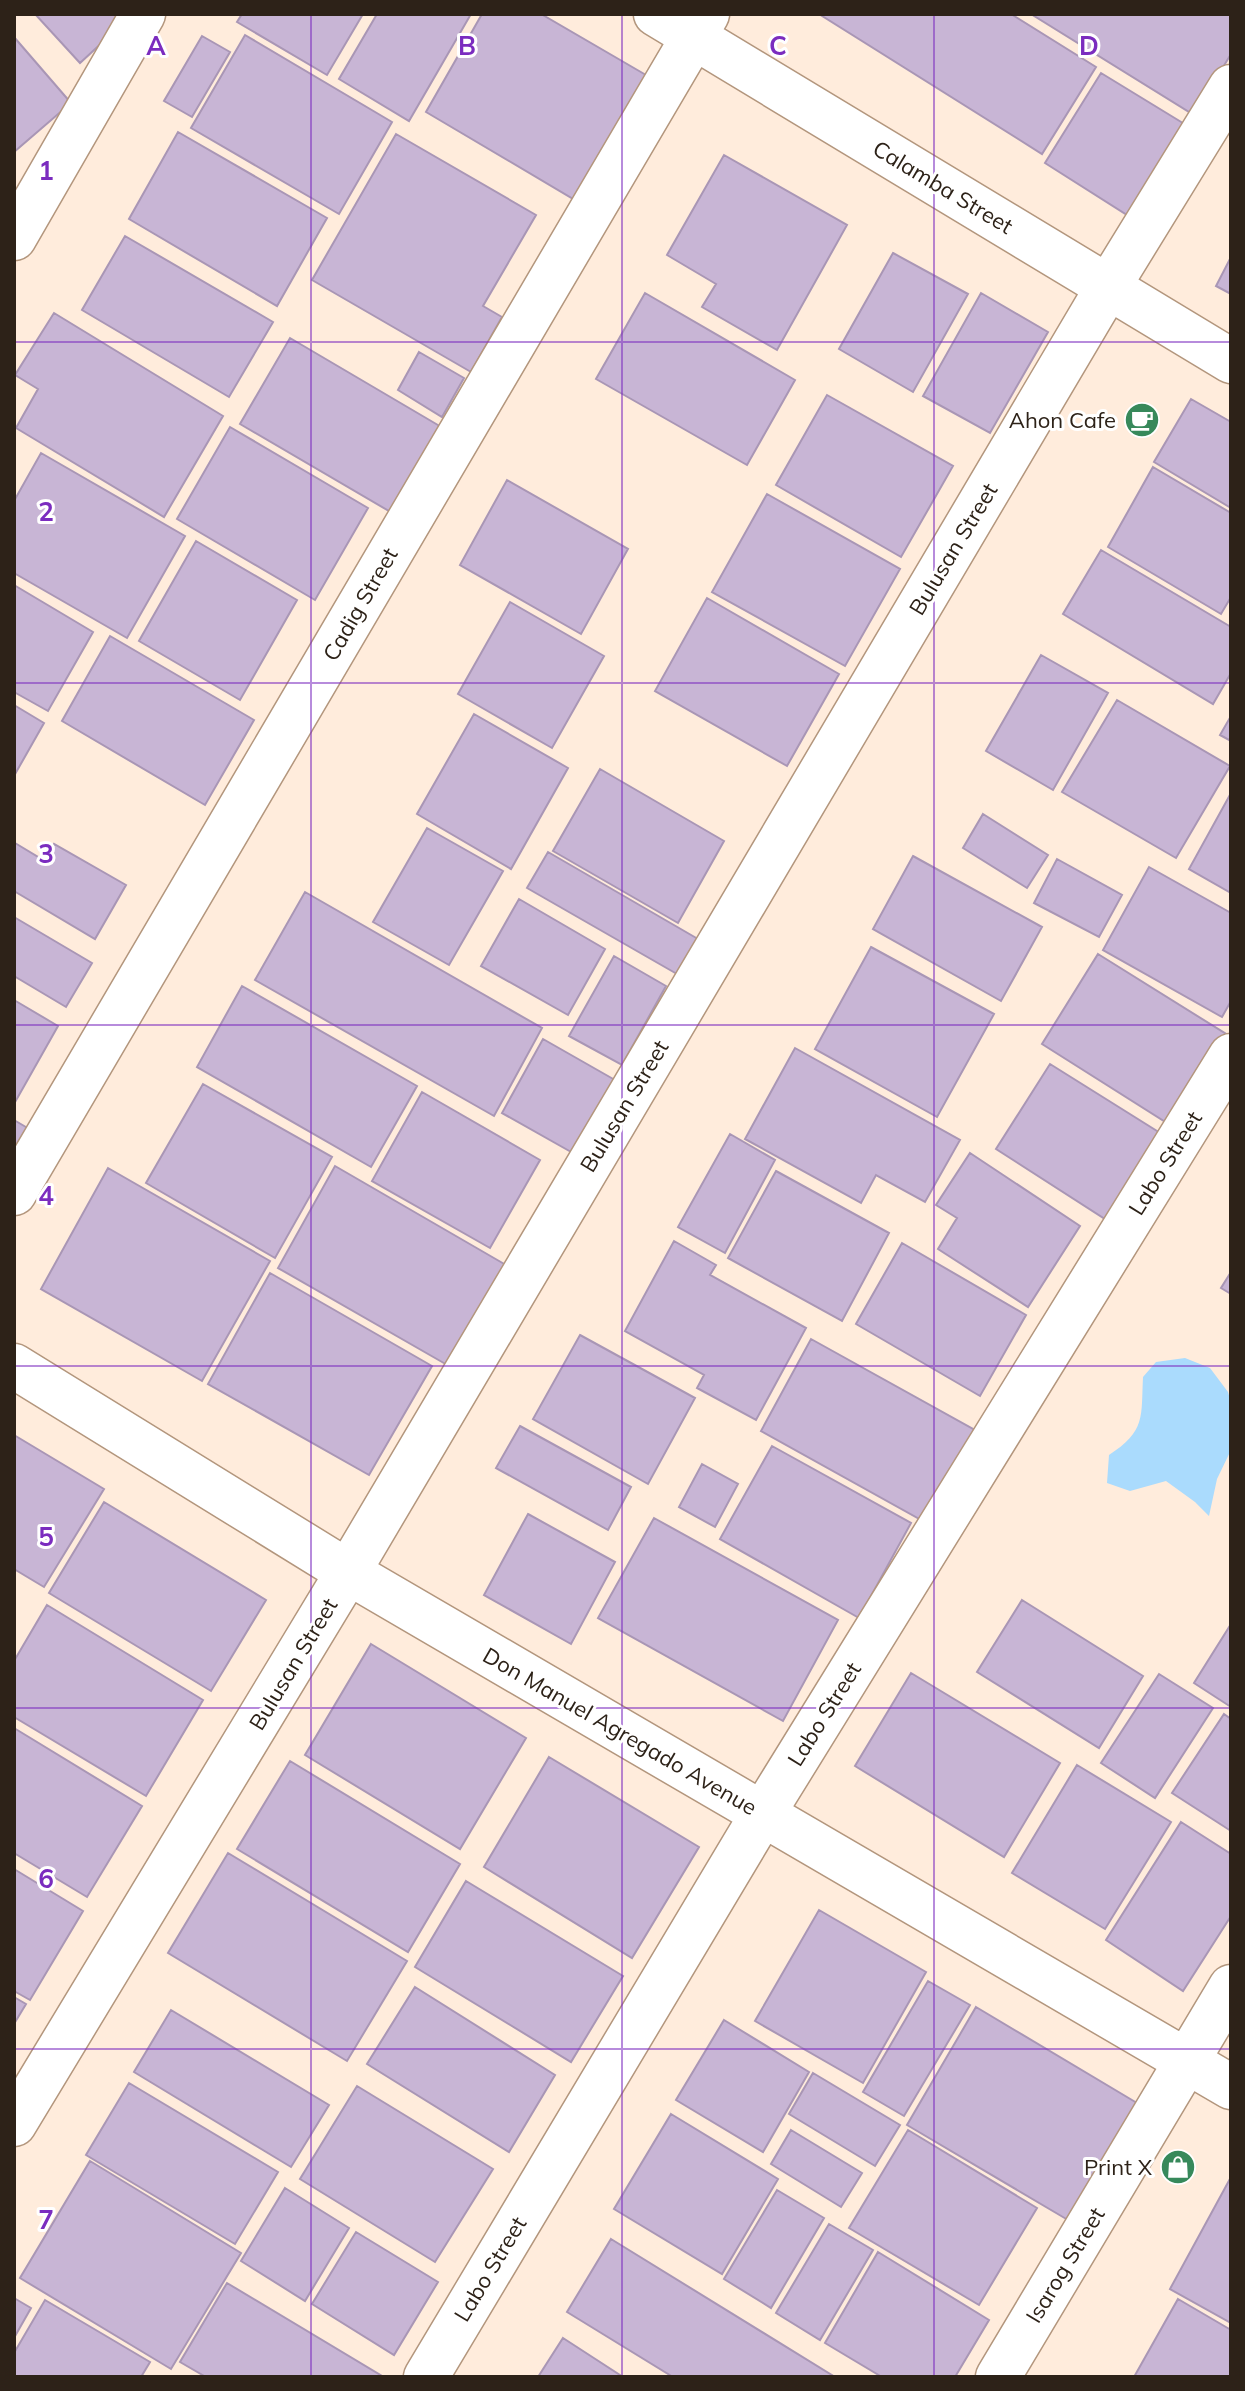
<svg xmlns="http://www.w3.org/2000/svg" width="1245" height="2391" viewBox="0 0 1245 2391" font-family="Mulish,sans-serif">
<rect width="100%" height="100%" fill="#ffecdc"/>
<path fill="#aadbfd" d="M 1185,1358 L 1210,1368 L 1228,1392 L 1231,1403 L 1231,1450 L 1217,1479 L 1209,1516 L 1195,1502 L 1166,1481 L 1130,1491 L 1107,1483 L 1109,1455 C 1146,1431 1141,1417 1143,1377 L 1156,1362 Z"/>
<path fill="#c8b5d5" stroke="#a996b5" stroke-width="2" d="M 35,14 L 129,14 L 131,16 L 80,63 Z
M 242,14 L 363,14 L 327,75 L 237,22 Z
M 377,14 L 471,14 L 409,121 L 339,79 Z
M 482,14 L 541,14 L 646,75 L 575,200 L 426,112 Z
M 819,14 L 1011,14 L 1096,67 L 1042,154 Z
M 1031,14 L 1231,14 L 1231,54 L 1194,115 Z
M 245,35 L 392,122 L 339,214 L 191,128 Z
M 202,36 L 230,52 L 192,117 L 164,101 Z
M 14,37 L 71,103 L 14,152 Z
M 1101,73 L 1191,128 L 1135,220 L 1045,163 Z
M 178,132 L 327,218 L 277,306 L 129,219 Z
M 396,134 L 536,215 L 483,306 L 502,317 L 471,372 L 312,280 Z
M 724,155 L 847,225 L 777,350 L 702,307 L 716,284 L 667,255 Z
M 125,236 L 273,322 L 229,397 L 82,310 Z
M 893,253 L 968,294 L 913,392 L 839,349 Z
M 1231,257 L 1231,294 L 1216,286 Z
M 645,293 L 795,380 L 747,465 L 596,379 Z
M 981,293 L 1048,332 L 990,433 L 923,396 Z
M 54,313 L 223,416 L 164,517 L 16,428 L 38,389 L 15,375 Z
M 290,338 L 443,428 L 394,514 L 240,424 Z
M 419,352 L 464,378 L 442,417 L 398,390 Z
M 827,395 L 953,466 L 901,557 L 776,485 Z
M 1191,399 L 1231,422 L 1231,508 L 1154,462 Z
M 230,427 L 368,508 L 315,600 L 177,519 Z
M 41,453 L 185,536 L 127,638 L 14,573 L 14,501 Z
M 1153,467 L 1231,513 L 1231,597 L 1221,614 L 1108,547 Z
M 507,480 L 628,549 L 581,634 L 460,565 Z
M 767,494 L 900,569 L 845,666 L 712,592 Z
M 196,541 L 297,600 L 240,700 L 139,641 Z
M 1101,550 L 1231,627 L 1231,673 L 1213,704 L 1063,614 Z
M 14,585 L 93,632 L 48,711 L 14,692 Z
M 707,598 L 839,674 L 787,766 L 655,691 Z
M 510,602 L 604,656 L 552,748 L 458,694 Z
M 110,636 L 254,720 L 205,805 L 62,721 Z
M 1041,655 L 1108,693 L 1053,790 L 986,751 Z
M 1117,700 L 1230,766 L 1176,858 L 1062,792 Z
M 14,705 L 44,723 L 14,776 Z
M 474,714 L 568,768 L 511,869 L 417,814 Z
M 1231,716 L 1231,741 L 1220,735 Z
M 600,769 L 724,841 L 678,923 L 553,851 Z
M 1231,793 L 1231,893 L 1189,869 Z
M 983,814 L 1048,855 L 1027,888 L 963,848 Z
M 427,828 L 503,871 L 449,965 L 373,922 Z
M 15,843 L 45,861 L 54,844 L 126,885 L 95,939 L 14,891 Z
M 548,852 L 698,939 L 677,974 L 527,888 Z
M 913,856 L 1042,927 L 1001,1001 L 873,929 Z
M 1057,859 L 1122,895 L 1099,937 L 1034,903 Z
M 1149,867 L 1231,913 L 1231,1001 L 1222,1017 L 1103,950 Z
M 305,892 L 542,1028 L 494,1116 L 255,980 Z
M 519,899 L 605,949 L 568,1015 L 481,966 Z
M 14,917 L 92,963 L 66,1007 L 14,976 Z
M 871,947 L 994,1014 L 937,1117 L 815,1049 Z
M 1098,954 L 1231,1037 L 1186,1135 L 1042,1044 Z
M 614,956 L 666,986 L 622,1065 L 569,1036 Z
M 242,986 L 417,1086 L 371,1167 L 197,1067 Z
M 14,1000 L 58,1026 L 14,1104 Z
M 543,1039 L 622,1084 L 580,1157 L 502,1113 Z
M 795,1048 L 960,1140 L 925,1202 L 876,1175 L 861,1203 L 745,1139 Z
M 1050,1064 L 1173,1141 L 1119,1228 L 996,1149 Z
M 203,1084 L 332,1157 L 275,1258 L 146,1183 Z
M 422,1092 L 540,1160 L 490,1248 L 372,1181 Z
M 14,1120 L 31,1130 L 14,1161 Z
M 730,1134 L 775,1160 L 725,1253 L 678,1227 Z
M 970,1153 L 1080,1226 L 1028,1307 L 938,1249 L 957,1218 L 936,1205 Z
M 335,1166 L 506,1265 L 449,1366 L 278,1268 Z
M 108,1168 L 270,1261 L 202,1381 L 41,1289 Z
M 776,1171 L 889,1233 L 842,1321 L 728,1258 Z
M 674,1241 L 716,1265 L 710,1275 L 806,1328 L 756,1420 L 697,1388 L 704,1375 L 625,1331 Z
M 902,1243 L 1026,1315 L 980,1396 L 856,1324 Z
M 1231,1272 L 1231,1294 L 1221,1288 Z
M 270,1273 L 432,1366 L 369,1475 L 208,1384 Z
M 580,1335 L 695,1398 L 648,1484 L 533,1419 Z
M 811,1339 L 982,1434 L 932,1526 L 761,1431 Z
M 520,1426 L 631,1487 L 608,1530 L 496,1468 Z
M 14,1435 L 104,1489 L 44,1587 L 14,1569 Z
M 772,1446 L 911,1523 L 859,1618 L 720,1539 Z
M 702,1464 L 738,1484 L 715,1527 L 679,1507 Z
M 104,1502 L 266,1600 L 211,1691 L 49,1593 Z
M 528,1514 L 615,1562 L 571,1644 L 484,1595 Z
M 654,1518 L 838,1620 L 783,1721 L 598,1618 Z
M 1022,1600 L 1143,1676 L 1099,1748 L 977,1672 Z
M 47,1605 L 203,1700 L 146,1796 L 14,1717 L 14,1661 Z
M 1231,1624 L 1231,1707 L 1194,1683 Z
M 371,1644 L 526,1738 L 460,1849 L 305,1755 Z
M 911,1673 L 1060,1763 L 1004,1857 L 855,1766 Z
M 1159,1674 L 1213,1708 L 1155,1798 L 1101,1763 Z
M 1224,1714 L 1231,1719 L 1231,1831 L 1172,1793 Z
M 14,1728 L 142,1806 L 87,1897 L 14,1853 Z
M 549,1757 L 699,1847 L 632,1958 L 484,1867 Z
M 290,1761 L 460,1864 L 408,1952 L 237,1849 Z
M 1077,1765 L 1171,1822 L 1105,1929 L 1012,1873 Z
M 1181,1822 L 1231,1854 L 1231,1916 L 1183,1991 L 1106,1940 Z
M 228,1853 L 407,1961 L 347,2061 L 168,1953 Z
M 14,1869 L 83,1911 L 30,2000 L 14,1991 Z
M 466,1881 L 623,1976 L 571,2062 L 415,1967 Z
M 819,1910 L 926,1972 L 863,2083 L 755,2021 Z
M 928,1981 L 970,2005 L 904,2116 L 863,2092 Z
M 415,1987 L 555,2075 L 509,2152 L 367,2064 Z
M 14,1997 L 26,2004 L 14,2024 Z
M 976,2007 L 1137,2103 L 1068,2220 L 907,2125 Z
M 171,2010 L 329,2105 L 291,2167 L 134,2072 Z
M 724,2020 L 809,2072 L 763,2152 L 676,2100 Z
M 813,2073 L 900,2125 L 875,2166 L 789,2114 Z
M 129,2083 L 278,2172 L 235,2244 L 86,2155 Z
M 357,2086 L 493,2169 L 435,2262 L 300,2179 Z
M 671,2114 L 778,2179 L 722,2274 L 614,2209 Z
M 791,2130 L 862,2173 L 841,2207 L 771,2164 Z
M 908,2130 L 1037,2208 L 979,2305 L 849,2228 Z
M 90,2161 L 241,2253 L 171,2369 L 20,2278 Z
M 1231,2177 L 1231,2323 L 1170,2289 Z
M 285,2188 L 349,2228 L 305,2301 L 241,2261 Z
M 777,2190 L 824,2218 L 771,2308 L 724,2279 Z
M 829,2224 L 873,2250 L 820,2340 L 776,2313 Z
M 356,2232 L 438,2282 L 394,2355 L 312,2304 Z
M 611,2239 L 835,2377 L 673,2377 L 567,2312 Z
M 878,2252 L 989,2320 L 955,2377 L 882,2377 L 825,2343 Z
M 227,2283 L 382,2376 L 381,2377 L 206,2377 L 180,2362 Z
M 14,2298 L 31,2308 L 14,2338 Z
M 1178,2299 L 1231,2330 L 1231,2377 L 1134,2377 Z
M 45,2300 L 150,2362 L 141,2377 L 14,2377 L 14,2353 Z
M 563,2338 L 623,2377 L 538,2377 Z"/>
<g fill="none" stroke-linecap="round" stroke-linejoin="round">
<g stroke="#b3967d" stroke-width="47">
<path id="minor" d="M 656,14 L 1231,361
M 14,238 L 143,14
M 14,1193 L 707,14
M 14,1366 L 348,1572 L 1231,2087
M 14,2124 L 348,1572 L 1108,287 L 1231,87
M 426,2377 L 762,1815 L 1231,1056
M 998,2377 L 1231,1987"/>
</g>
<use href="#minor" stroke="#fff" stroke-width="44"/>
</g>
<path fill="none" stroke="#7b2cbf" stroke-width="2" stroke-opacity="0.55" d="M 311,14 L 311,2377M 622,14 L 622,2377M 934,14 L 934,2377M 14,342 L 1231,342M 14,683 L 1231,683M 14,1025 L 1231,1025M 14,1366 L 1231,1366M 14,1708 L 1231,1708M 14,2049 L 1231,2049"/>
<defs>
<g id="cafe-disc" transform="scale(1.8)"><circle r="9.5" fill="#37895b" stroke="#fff"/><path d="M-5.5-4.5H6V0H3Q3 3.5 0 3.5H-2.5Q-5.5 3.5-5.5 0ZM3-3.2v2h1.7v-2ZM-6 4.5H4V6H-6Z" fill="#fff"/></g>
<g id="shop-disc" transform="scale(1.8)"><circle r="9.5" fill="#37895b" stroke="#fff"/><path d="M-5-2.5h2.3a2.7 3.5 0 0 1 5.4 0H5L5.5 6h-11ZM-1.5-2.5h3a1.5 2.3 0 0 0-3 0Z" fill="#fff"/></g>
</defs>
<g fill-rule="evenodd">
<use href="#cafe-disc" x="1142" y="420"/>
<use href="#shop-disc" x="1178" y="2167"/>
</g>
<g text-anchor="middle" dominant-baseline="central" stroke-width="6" stroke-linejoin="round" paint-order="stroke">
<g font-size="22" fill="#2d2218" stroke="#fff">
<text transform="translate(943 187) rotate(31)">Calamba Street</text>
<text transform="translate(953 549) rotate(-59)">Bulusan Street</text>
<text transform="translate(360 604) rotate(-60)">Cadig Street</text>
<text transform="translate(624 1106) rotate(-59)">Bulusan Street</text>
<text transform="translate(1165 1163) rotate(-58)">Labo Street</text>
<text transform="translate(293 1664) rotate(-59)">Bulusan Street</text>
<text transform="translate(824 1714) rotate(-58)">Labo Street</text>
<text transform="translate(620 1731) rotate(30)">Don Manuel Agregado Avenue</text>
<text transform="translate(1065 2265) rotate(-59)">Isarog Street</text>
<text transform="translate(490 2269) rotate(-59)">Labo Street</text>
</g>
<g font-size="22" fill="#2d2218" stroke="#fff" text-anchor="end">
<text x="1116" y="420">Ahon Cafe</text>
<text x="1152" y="2167">Print X</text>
</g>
</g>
<g font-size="26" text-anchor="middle" font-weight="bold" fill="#7b2cbf" stroke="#fff" stroke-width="6" stroke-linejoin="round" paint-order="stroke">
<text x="156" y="55">A</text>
<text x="467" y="55">B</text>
<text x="778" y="55">C</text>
<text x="1089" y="55">D</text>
<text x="46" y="180">1</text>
<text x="46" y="521">2</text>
<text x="46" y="863">3</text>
<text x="46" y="1205">4</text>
<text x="46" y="1546">5</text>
<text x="46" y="1888">6</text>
<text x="46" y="2229">7</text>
</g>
<rect width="1245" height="2391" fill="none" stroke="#2d2218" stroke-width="32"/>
</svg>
